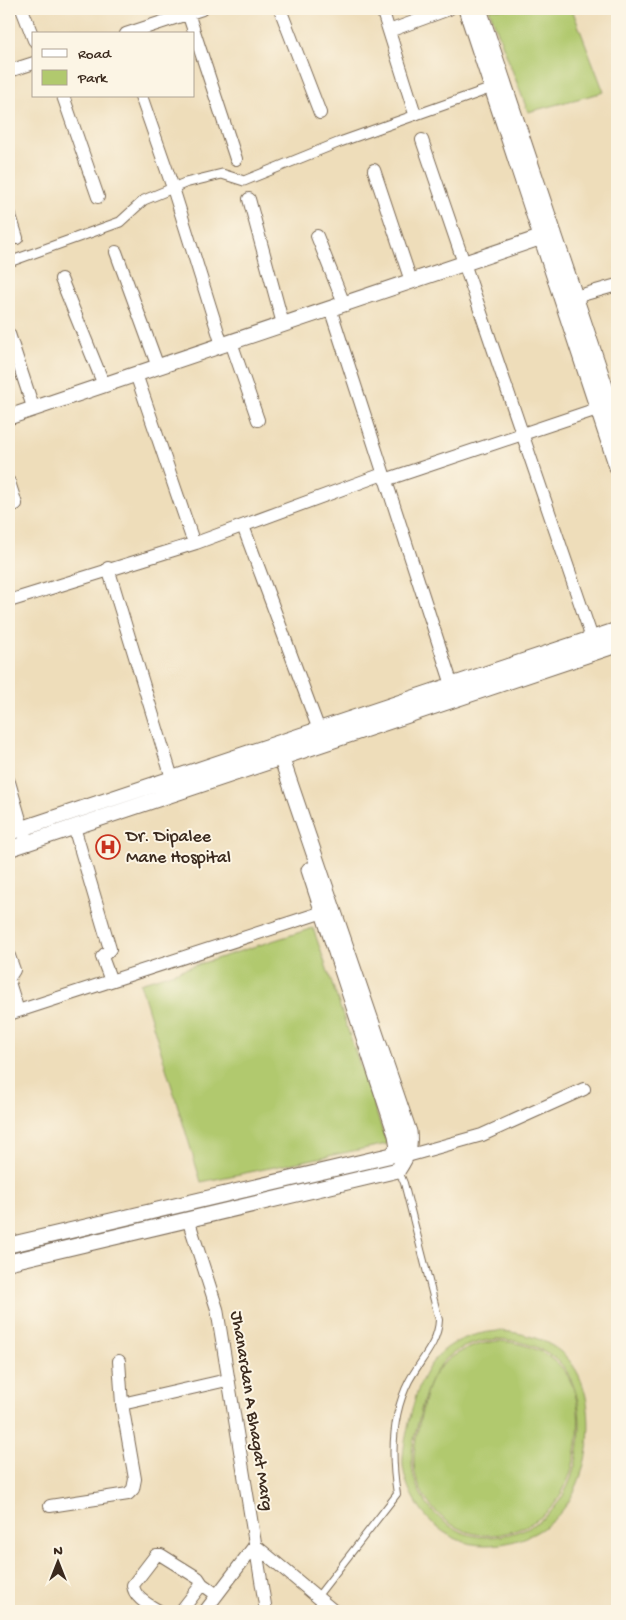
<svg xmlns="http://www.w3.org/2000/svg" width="626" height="1620" viewBox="0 0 626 1620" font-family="'Gochi Hand',sans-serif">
<rect width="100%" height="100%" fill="#fcf5e5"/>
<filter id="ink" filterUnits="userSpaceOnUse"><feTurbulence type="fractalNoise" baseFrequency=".02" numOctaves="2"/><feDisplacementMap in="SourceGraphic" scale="10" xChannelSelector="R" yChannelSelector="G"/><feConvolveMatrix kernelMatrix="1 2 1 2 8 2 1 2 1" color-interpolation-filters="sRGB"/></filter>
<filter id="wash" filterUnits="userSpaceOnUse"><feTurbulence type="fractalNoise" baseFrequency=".0096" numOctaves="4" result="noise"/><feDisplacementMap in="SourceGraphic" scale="20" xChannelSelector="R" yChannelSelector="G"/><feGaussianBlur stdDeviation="1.12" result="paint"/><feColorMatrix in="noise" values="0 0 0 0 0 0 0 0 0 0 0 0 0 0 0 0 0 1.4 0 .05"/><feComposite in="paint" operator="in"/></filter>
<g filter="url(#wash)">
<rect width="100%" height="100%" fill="#eeddba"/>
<path fill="#b1c96e" stroke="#767a46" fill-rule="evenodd" d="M 489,9 L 572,9 L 604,92 L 528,112 Z
M 313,928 L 387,1144 L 201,1182 L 140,983 Z
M 498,1331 C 524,1332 556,1341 572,1364 C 600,1402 591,1479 560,1513 C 542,1534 514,1545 486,1545 C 444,1546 408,1507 403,1466 C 402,1450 407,1433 410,1418 C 422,1365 441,1336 498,1331 ZM 498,1339 C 522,1340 551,1349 565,1369 C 590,1404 582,1477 554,1508 C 537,1527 511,1537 486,1537 C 448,1537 414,1501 412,1464 C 411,1449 415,1434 419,1419 C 429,1371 445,1344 498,1339 Z
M 498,1341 C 521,1342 547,1350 563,1369 C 590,1401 579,1477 552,1507 C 535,1525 509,1536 484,1535 C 448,1533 415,1499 414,1463 C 413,1447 418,1431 421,1415 C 425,1400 427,1384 436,1372 C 452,1352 474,1344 498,1341 Z"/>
</g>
<g filter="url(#ink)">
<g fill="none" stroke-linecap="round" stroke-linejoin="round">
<g stroke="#7a6955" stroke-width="8">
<path id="service" d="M 317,1597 L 397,1494 C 391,1456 391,1416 409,1381 C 420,1360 438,1344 439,1320 L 404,1183 L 398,1169"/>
</g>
<g stroke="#7a6955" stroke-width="11">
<path id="pedestrian" d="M 9,262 L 120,222 L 144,200 L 185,183 L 222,174 L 244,181 L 340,142 L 492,88"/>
</g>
<g stroke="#7a6955" stroke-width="14">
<path id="minor" d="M 22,9 L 34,40
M 280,9 L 320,113
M 382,9 L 415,114
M 188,13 L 236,159
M 389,31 L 449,9
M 126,34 L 202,9
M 9,71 L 34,63
M 63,96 L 98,197
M 141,96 L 173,188 L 222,345
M 422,140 L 595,647
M 374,170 L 411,281
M 249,199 L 283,324
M 9,212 L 17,238
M 317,236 L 344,304
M 116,252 L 158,367
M 61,279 L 104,385
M 575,297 L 617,285
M 330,308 L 452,685
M 9,334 L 33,407
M 231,342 L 258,420
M 136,374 L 191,535
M 385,480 L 600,408
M 9,482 L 16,504
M 243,526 L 322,738
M 108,568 L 175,788
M 9,601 L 196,543 L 383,474
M 9,782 L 25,837
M 74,827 L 110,949 L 102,957 L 111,981
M 9,956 L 14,970 L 9,978
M 9,982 L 18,1011
M 9,1014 L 323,912
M 407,1156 L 482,1135 L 584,1089
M 188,1219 L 217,1309 L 266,1611
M 119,1361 L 122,1404
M 50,1506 L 128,1494 L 133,1489 L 135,1479 L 122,1404 L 227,1380
M 159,1611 C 149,1605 134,1598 133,1585 L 156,1555 L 161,1555 L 198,1578 L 202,1584 L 217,1595
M 181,1611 L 202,1584
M 205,1611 L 255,1545 L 334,1611"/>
</g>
<g stroke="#7a6955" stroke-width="17">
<path id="tertiary" d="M 466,9 L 617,467
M 479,9 L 617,422
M 9,417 L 554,233
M 9,833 L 617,630
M 9,849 L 617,645
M 9,1245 L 392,1155 L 398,1147 L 396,1135 L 309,870
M 9,1262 L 398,1170 C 407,1156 411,1148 409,1132 L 277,745"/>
</g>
<use href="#service" stroke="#fff" stroke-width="6"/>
<use href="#pedestrian" stroke="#fff" stroke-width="9"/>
<use href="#minor" stroke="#fff" stroke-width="12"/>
<use href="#tertiary" stroke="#fff" stroke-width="15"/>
</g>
</g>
<defs>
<g id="hospital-ring" transform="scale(1.25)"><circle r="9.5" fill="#fcf5e5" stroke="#c8321e" stroke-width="1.5"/><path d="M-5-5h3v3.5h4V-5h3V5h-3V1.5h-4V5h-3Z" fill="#c8321e"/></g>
</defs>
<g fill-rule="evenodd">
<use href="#hospital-ring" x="108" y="847"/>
</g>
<g text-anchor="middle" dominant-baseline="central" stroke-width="4" stroke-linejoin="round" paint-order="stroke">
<g font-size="18" fill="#3b2a1e" stroke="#fcf5e5" text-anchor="start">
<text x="126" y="837">Dr. Dipalee<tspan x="126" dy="21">Mane Hospital</tspan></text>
</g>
<g font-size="18" fill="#3b2a1e" stroke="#fcf5e5">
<text transform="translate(251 1411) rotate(81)">Jhanardan A Bhagat Marg</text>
</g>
</g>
<rect width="626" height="1620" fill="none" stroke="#fcf5e5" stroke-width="30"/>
<rect x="32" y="32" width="162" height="65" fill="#fcf5e5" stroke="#afa495"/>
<rect x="42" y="49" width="25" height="8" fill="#ffffff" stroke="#afa495"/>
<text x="78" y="58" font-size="15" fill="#3b2a1e">Road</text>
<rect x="42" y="70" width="25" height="15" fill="#b1c96e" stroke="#afa495"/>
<text x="78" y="82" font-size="15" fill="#3b2a1e">Park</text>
<g transform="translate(58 1562)" stroke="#fcf5e5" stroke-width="4" paint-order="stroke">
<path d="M0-4L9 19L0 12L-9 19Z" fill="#3b2a1e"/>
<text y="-8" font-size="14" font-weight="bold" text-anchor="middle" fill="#3b2a1e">N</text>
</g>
</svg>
